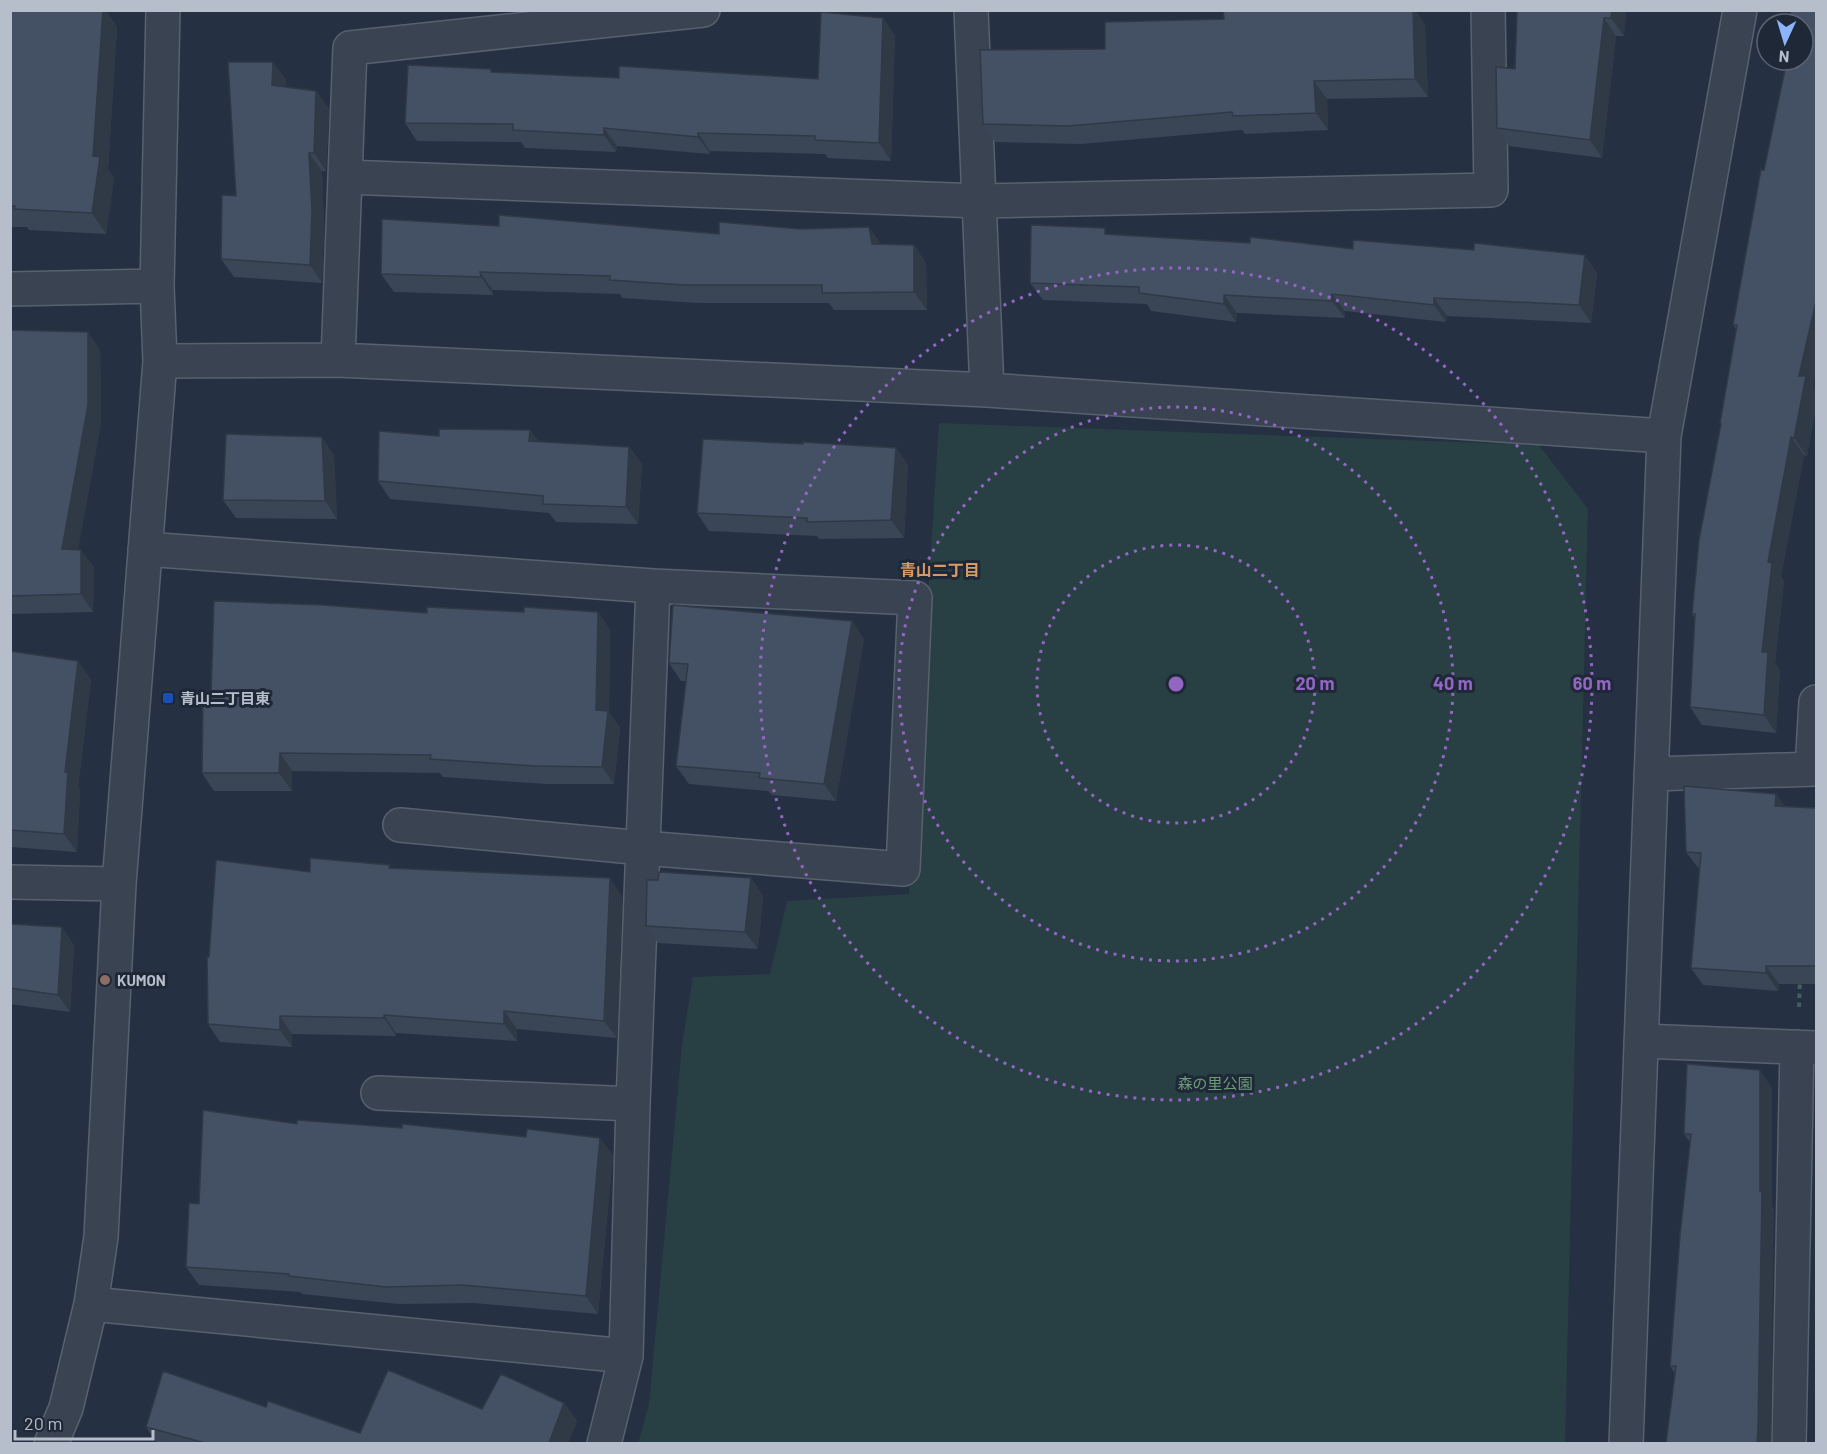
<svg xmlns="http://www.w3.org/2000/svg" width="1827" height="1454" viewBox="0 0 1827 1454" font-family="Barlow,'Noto Sans JP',sans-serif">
<rect width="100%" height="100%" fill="#253142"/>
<path fill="#283f43" d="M 939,423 L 1539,445 L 1588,509 L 1565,1443 L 638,1444 L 649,1404 L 682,1045 L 693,977 L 770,974 L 787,901 L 909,894 Z"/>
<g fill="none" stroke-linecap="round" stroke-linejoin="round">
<g stroke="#58616e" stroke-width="36">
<path id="minor" d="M 703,10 L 350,48 L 345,177 L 979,201 L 1491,190 L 1488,10
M 971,10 L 987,390
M 10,289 L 157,286
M 338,360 L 345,177
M 160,361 L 338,360 L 987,390 L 1664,436
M 145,549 L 653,586 L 915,598 L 903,869 L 643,848 L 400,825
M 1812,768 L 1816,702
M 1651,774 L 1816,769
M 10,882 L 119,884
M 1641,1041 L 1816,1048
M 378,1093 L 633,1104
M 91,1304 L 626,1356
M 51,1444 L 66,1408 L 91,1304 L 101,1237 L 119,884 L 160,361 L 157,286 L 163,10
M 604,1444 L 626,1356 L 633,1104 L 653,586
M 1626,1444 L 1664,436 L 1740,10
M 1789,1444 L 1797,1047"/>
</g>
<path stroke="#465c5f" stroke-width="4" stroke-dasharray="4.5 4.5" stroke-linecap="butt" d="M 1799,1007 L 1800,979"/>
<use href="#minor" stroke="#3a4351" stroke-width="33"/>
</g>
<path fill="#3a4656" d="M 10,10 L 117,27 L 108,169 L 114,178 L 106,234 L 29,230 L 27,227 L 10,227 Z
M 1223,10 L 1415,10 L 1425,25 L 1428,97 L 1327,99 L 1328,130 L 1245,134 L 1242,130 L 1081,144 L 995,142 L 983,124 L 1105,49 L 1224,19 Z
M 1517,10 L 1626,10 L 1624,36 L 1616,36 L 1602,158 L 1509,146 L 1497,128 L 1515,69 Z
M 1791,10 L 1816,10 L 1816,371 L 1813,386 L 1816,391 L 1816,406 L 1807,456 L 1804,455 L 1781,576 L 1784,581 L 1775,663 L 1780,670 L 1776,733 L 1702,725 L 1690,707 L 1695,619 L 1692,614 L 1699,540 L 1721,425 L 1720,423 L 1736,329 L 1733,325 L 1761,169 L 1764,170 L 1787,60 L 1803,60 L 1803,24 L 1787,24 Z
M 883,18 L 895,36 L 891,161 L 828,158 L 825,154 L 710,151 L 710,154 L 617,146 L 616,152 L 525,148 L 521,142 L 417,141 L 405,123 L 493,72 L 619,78 L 818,79 Z
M 273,62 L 286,80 L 285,87 L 316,91 L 329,109 L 326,171 L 322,171 L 324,229 L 322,283 L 234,277 L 221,259 L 236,196 Z
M 499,226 L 719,234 L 801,229 L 869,227 L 881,245 L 914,245 L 926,263 L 927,310 L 834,310 L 829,303 L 698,303 L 622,298 L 620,294 L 493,290 L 493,295 L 394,292 L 381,274 Z
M 1110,234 L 1353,249 L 1597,273 L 1591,323 L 1447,316 L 1446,322 L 1345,311 L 1345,318 L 1237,313 L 1236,322 L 1151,311 L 1147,304 L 1043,300 L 1030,283 Z
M 10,330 L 100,349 L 101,423 L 78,549 L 94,567 L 93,612 L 10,614 Z
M 530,430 L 539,442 L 629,447 L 642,464 L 638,524 L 556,522 L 549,513 L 390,499 L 378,481 L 439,436 Z
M 896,448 L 908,465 L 904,538 L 819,539 L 817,536 L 709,531 L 697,513 Z
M 334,455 L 337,519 L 236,518 L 223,500 Z
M 524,612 L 598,612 L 610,630 L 609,712 L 620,728 L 614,784 L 547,784 L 443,777 L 440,773 L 292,771 L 292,791 L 214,791 L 202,773 L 211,694 L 427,613 Z
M 852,621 L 864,639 L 836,801 L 772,795 L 768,791 L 689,784 L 676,766 L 686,681 L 681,681 L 669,663 Z
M 10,651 L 91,679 L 78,787 L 80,790 L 77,852 L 10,847 Z
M 1776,794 L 1785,807 L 1816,808 L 1816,984 L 1779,984 L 1778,991 L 1703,985 L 1691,968 L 1700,870 L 1686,852 Z
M 391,868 L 622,896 L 617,1038 L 517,1029 L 517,1041 L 396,1033 L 396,1036 L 292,1034 L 292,1047 L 220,1042 L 208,1024 L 209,957 L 310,872 Z
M 751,878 L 763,896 L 758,949 L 658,943 L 646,926 L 658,880 Z
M 10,924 L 74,945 L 70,1012 L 10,1004 Z
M 1772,1088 L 1772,1206 L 1774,1209 L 1675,1374 L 1670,1366 L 1690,1142 L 1684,1134 Z
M 297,1124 L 613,1155 L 598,1314 L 474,1303 L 398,1304 L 302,1294 L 300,1292 L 199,1285 L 186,1267 L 199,1204 Z
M 564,1403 L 577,1421 L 568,1443 L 157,1443 L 146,1427 L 266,1407 L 360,1433 L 482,1409 Z"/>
<path fill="#303946" d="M 103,10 L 106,10 L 117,27 L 108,169 L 114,178 L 106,234 L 92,213 L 93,156 Z
M 1413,10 L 1415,10 L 1425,25 L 1428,97 L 1415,79 Z
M 1612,10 L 1626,10 L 1624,36 L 1611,18 Z
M 883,18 L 895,36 L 891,161 L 879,143 Z
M 1604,18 L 1616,36 L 1602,158 L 1590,140 Z
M 273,62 L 286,80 L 285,103 L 272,85 Z
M 1314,81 L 1327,99 L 1328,130 L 1316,113 Z
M 316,91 L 329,109 L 326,171 L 314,153 Z
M 604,128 L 617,146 L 616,152 L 604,135 Z
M 698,133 L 710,151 L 710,154 L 698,137 Z
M 309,153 L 322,171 L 324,229 L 322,283 L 310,265 Z
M 869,227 L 882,245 L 872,244 Z
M 914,245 L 926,263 L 927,310 L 914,292 Z
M 1585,255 L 1597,273 L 1591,323 L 1579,305 Z
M 480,272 L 493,290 L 493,295 L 481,277 Z
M 1332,294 L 1345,311 L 1345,318 L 1332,301 Z
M 1224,295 L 1237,313 L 1236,322 L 1224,304 Z
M 1434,298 L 1447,316 L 1446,322 L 1434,305 Z
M 1816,301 L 1816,371 L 1813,386 L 1816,391 L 1816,406 L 1807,456 L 1794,438 L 1799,376 Z
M 88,332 L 100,349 L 101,423 L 75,567 L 62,549 Z
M 530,430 L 543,447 L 529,441 Z
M 322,437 L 334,455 L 337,519 L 325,501 Z
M 1791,437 L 1804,455 L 1781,576 L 1784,581 L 1775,663 L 1780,670 L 1776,733 L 1764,715 L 1762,652 L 1768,562 Z
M 629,447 L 642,464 L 638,524 L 626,507 Z
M 896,448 L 908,465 L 904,538 L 891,520 Z
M 81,550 L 94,567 L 93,612 L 81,594 Z
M 598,612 L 610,630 L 609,712 L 620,728 L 614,784 L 602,767 L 596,710 Z
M 852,621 L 864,639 L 836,801 L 824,784 Z
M 78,661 L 91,679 L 78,787 L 80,790 L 77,852 L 64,834 L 65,772 Z
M 280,753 L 292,771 L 292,791 L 279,773 Z
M 1776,794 L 1788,812 L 1775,806 Z
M 610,878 L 622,896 L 617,1038 L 604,1021 Z
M 751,878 L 763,896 L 758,949 L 745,932 Z
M 62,927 L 74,945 L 70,1012 L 58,995 Z
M 1766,966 L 1779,984 L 1778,991 L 1766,973 Z
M 504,1011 L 517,1029 L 517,1041 L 504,1024 Z
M 384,1015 L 396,1033 L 396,1036 L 384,1018 Z
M 280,1016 L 292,1034 L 292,1047 L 280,1030 Z
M 1760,1070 L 1772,1088 L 1772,1206 L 1774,1209 L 1771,1443 L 1757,1443 L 1760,1191 Z
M 600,1138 L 613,1155 L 598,1314 L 586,1296 Z
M 564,1403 L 577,1421 L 568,1443 L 549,1443 Z"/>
<path fill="#445164" stroke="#303946" stroke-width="1.5" d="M 10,10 L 103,10 L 93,156 L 100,157 L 92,213 L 14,209 L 15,206 L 10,206 Z
M 1223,10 L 1413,10 L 1415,79 L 1314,81 L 1316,113 L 1233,116 L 1232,112 L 1068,126 L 983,124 L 980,50 L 1105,49 L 1105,22 L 1224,19 Z
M 1517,10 L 1612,10 L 1611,18 L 1604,18 L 1590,140 L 1497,128 L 1496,67 L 1515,69 Z
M 1791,10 L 1816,10 L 1816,301 L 1799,376 L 1806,376 L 1794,438 L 1791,437 L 1768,562 L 1772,563 L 1762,652 L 1768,652 L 1764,715 L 1690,707 L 1695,614 L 1692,614 L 1699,540 L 1721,424 L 1720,423 L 1737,325 L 1733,325 L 1761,169 L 1764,170 L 1787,60 L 1803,60 L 1803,24 L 1787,24 Z
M 821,12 L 883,18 L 879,143 L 815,140 L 815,136 L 698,133 L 698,137 L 604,128 L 604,135 L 513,130 L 513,124 L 405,123 L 408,65 L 491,69 L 491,72 L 619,78 L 619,66 L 818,79 Z
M 228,62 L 273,62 L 272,85 L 316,91 L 314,153 L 309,153 L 312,211 L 310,265 L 221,259 L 222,195 L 236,196 Z
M 499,215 L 719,234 L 719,222 L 801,229 L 869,227 L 872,244 L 914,245 L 914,292 L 822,293 L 822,285 L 685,285 L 610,280 L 610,276 L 480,272 L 481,277 L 381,274 L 382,219 L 499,226 Z
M 1031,225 L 1105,228 L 1105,234 L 1250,243 L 1250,237 L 1353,249 L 1353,240 L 1474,250 L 1474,243 L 1585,255 L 1579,305 L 1434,298 L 1434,305 L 1332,294 L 1332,301 L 1224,295 L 1224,304 L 1139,293 L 1139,287 L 1030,283 Z
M 10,330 L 88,332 L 88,405 L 62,549 L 81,550 L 81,594 L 10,596 Z
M 439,429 L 530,430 L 529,441 L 629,447 L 626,507 L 543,504 L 543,496 L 378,481 L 379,431 L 439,436 Z
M 226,434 L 322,437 L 325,501 L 223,500 Z
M 703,439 L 803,444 L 803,442 L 896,448 L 891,520 L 807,522 L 807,518 L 697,513 Z
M 214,601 L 323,605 L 427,613 L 427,607 L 524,612 L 524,607 L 598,612 L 596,710 L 608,711 L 602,767 L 535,766 L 430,759 L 431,755 L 280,753 L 279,773 L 202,773 L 203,694 L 211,694 Z
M 673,605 L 852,621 L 824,784 L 759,778 L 760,773 L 676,766 L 688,664 L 669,663 Z
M 10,651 L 78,661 L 65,772 L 68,772 L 64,834 L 10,830 Z
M 1684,786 L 1776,794 L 1775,806 L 1816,808 L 1816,966 L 1766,966 L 1766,973 L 1691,968 L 1701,853 L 1686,852 Z
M 310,858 L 390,865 L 389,868 L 610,878 L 604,1021 L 504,1011 L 504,1024 L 384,1015 L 384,1018 L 280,1016 L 280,1030 L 208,1024 L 207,957 L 209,957 L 216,860 L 310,872 Z
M 659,872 L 751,878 L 745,932 L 646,926 L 647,880 L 658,880 Z
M 10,924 L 62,927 L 58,995 L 10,988 Z
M 1687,1064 L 1760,1070 L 1760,1191 L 1762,1191 L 1758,1428 L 1757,1443 L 1666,1443 L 1676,1366 L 1670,1366 L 1680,1235 L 1691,1134 L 1684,1134 Z
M 203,1110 L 297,1124 L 297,1120 L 402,1128 L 402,1124 L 526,1137 L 527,1129 L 600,1138 L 586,1296 L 462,1285 L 386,1287 L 289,1276 L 289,1274 L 186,1267 L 189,1203 L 199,1204 Z
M 388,1370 L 482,1409 L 501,1374 L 564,1403 L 549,1443 L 205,1443 L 146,1427 L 163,1371 L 266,1407 L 268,1401 L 360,1433 Z"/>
<g fill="none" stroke="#9366c4" stroke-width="3" stroke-dasharray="3 6">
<circle cx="1176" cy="684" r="139"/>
<circle cx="1176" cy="684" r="277"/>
<circle cx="1176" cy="684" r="416"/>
</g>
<rect fill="#1a4fb4" stroke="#1e2837" stroke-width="2" x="162" y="692" width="12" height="12" rx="3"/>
<circle fill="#8d6e63" stroke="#1e2837" stroke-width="2" cx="105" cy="980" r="6"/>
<g text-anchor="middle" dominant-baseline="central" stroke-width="6" stroke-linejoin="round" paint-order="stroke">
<g font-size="15" font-weight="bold" fill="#b7becb" stroke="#1e2837" text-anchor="start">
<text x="180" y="698">青山二丁目東</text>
<text x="117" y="980">KUMON</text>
</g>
<g font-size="15" fill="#6d9d79" stroke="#1e2837">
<text x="1215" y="1083">森の里公園</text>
</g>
<g font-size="16" font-weight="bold" fill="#d89a65" stroke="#1e2837">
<text x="940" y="569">青山二丁目</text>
</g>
</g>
<circle cx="1176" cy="684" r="9" fill="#9366c4" stroke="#1e2837" stroke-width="3"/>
<g font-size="18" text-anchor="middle" font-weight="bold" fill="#9366c4" stroke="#1e2837" stroke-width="6" stroke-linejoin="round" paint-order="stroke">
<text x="1315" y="690">20 m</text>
<text x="1453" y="690">40 m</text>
<text x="1592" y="690">60 m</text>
</g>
<rect width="1827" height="1454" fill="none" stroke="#b7becb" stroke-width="24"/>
<g transform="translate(1785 42) rotate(184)"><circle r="28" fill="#1e2837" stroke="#5b6472" stroke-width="1.5"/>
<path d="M0-4.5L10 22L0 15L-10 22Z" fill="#8db4fa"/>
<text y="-9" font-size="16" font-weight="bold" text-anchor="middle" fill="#b7becb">N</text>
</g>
<path d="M15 1430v9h138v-9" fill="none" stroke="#b7becb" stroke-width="3"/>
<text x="24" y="1430" font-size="18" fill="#b7becb" stroke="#1e2837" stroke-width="4.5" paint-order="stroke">20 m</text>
</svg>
